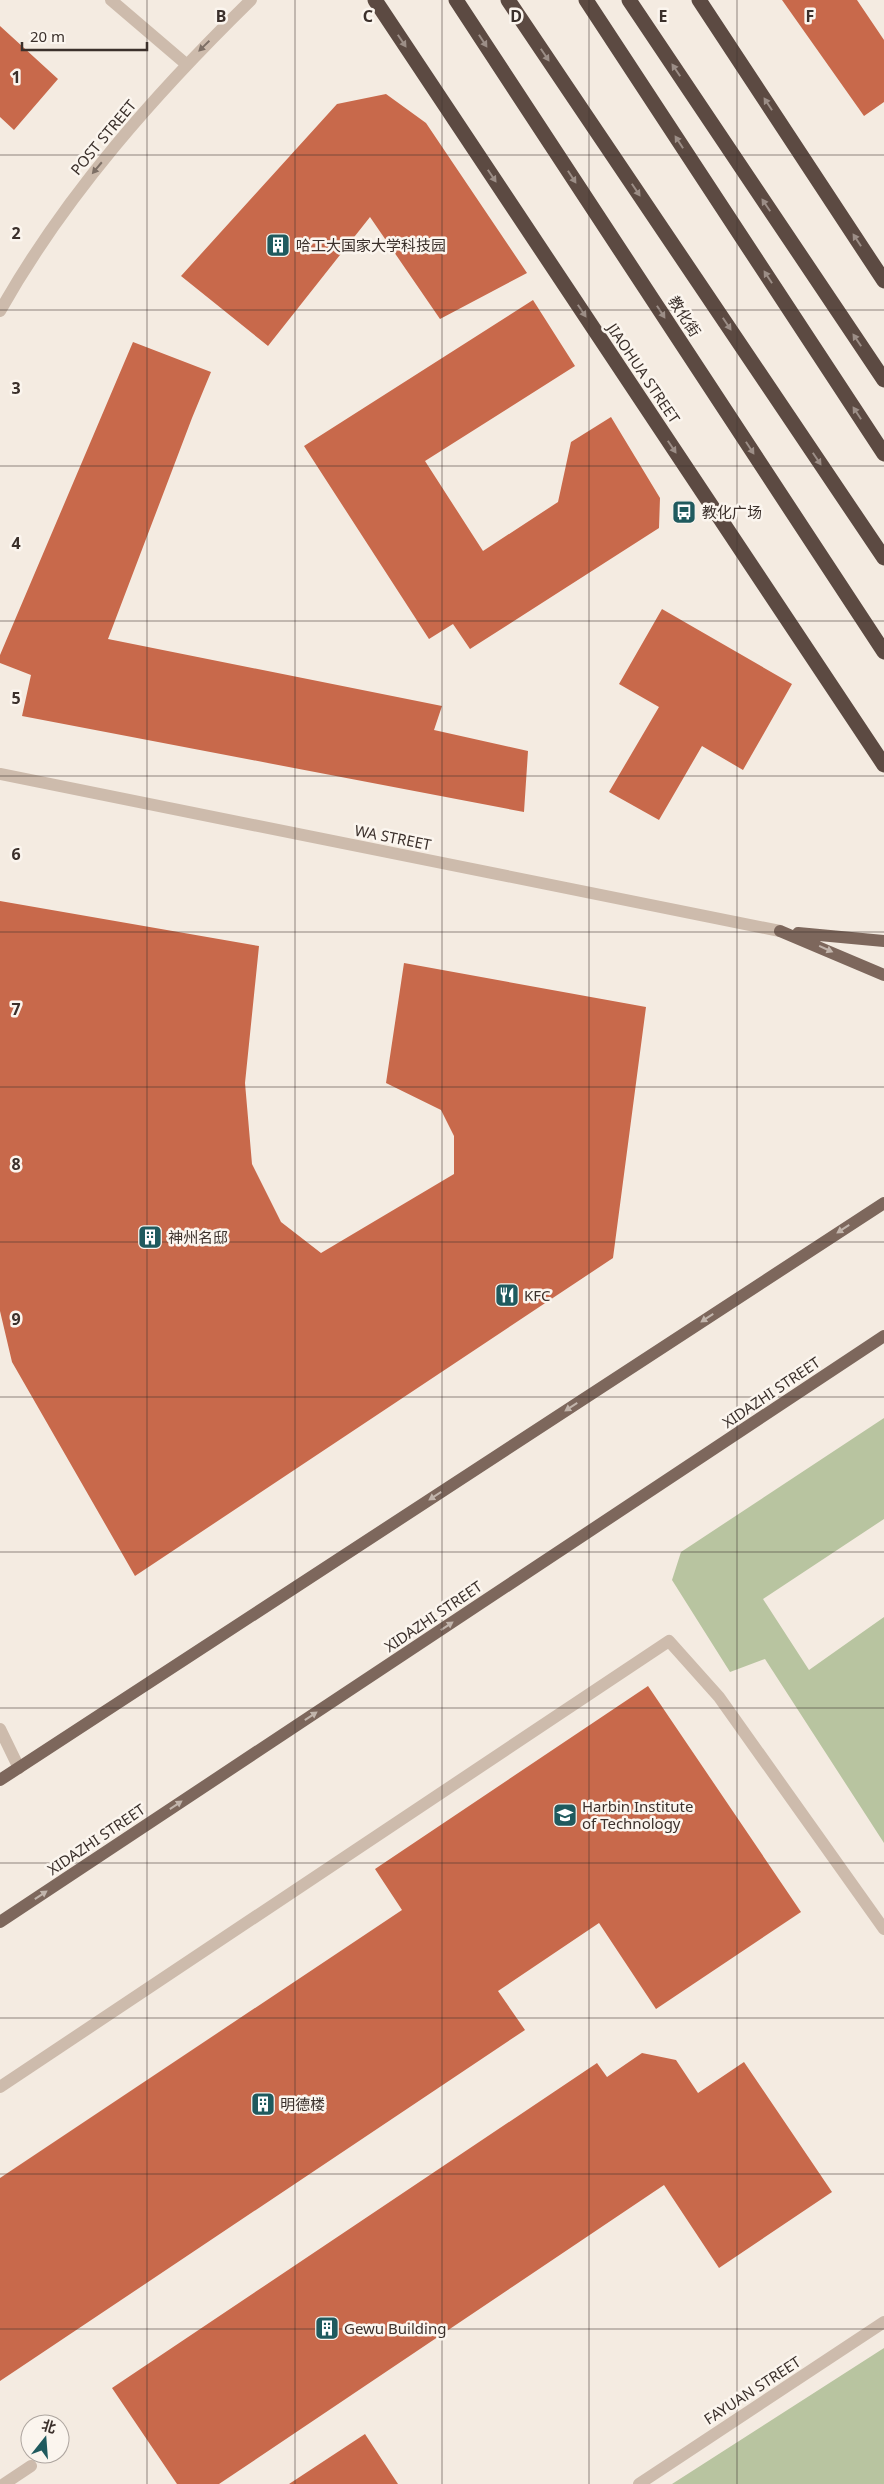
<svg xmlns="http://www.w3.org/2000/svg" width="884" height="2484" viewBox="0 0 884 2484" font-family="'Noto Sans','Noto Sans SC',sans-serif">
<rect width="100%" height="100%" fill="#f4ebe1"/>
<path fill="#b8c4a0" d="M 884,1418 L 884,1519 L 763,1599 L 809,1670 L 884,1617 L 884,1843 L 765,1659 L 730,1672 L 672,1580 L 681,1552 Z
M 884,2348 L 884,2484 L 672,2484 Z"/>
<path fill="#c8694b" d="M 782,0 L 857,0 L 884,40 L 884,102 L 864,116 Z
M 0,26 L 58,79 L 14,130 L 0,117 Z
M 386,94 L 426,123 L 527,273 L 440,319 L 370,217 L 268,346 L 181,276 L 337,104 Z
M 533,300 L 575,366 L 425,461 L 483,551 L 558,502 L 571,442 L 611,417 L 660,498 L 659,528 L 470,649 L 453,624 L 429,639 L 304,446 Z
M 133,342 L 211,372 L 192,418 L 108,639 L 442,706 L 434,730 L 528,751 L 524,812 L 22,716 L 31,675 L 0,663 L 0,655 Z
M 662,609 L 792,684 L 743,770 L 702,746 L 659,820 L 609,792 L 659,707 L 619,684 Z
M 0,901 L 259,946 L 245,1083 L 252,1164 L 281,1222 L 321,1253 L 454,1174 L 454,1136 L 441,1110 L 386,1083 L 404,963 L 646,1007 L 613,1258 L 135,1576 L 12,1362 L 0,1311 Z
M 648,1686 L 801,1912 L 656,2009 L 599,1923 L 498,1991 L 525,2030 L 0,2381 L 0,2178 L 402,1910 L 375,1869 Z
M 642,2053 L 676,2060 L 698,2093 L 744,2062 L 832,2192 L 719,2268 L 664,2185 L 219,2484 L 177,2484 L 112,2388 L 597,2063 L 607,2077 Z
M 365,2434 L 398,2484 L 289,2484 Z"/>
<g fill="none" stroke-linecap="round" stroke-linejoin="round">
<path stroke="#cdbbac" stroke-width="12" d="M 111,0 L 186,64
M 0,311 C 66,194 156,93 251,0
M 0,774 L 780,931
M 0,1729 L 19,1768
M 0,2087 L 669,1641 L 719,1697 L 884,1929
M 4,2484 L 31,2466
M 639,2484 L 884,2322"/>
<path stroke="#7d675c" stroke-width="12" d="M 780,931 L 884,975
M 798,933 L 884,941
M 0,1780 L 884,1203
M 0,1922 L 884,1336"/>
<path stroke="#5c4a42" stroke-width="15" d="M 375,0 L 884,765
M 456,0 L 884,652
M 508,0 L 884,558
M 586,0 L 884,454
M 629,0 L 884,380
M 699,0 L 884,281"/>
</g>
<defs><path id="oneway-solid" d="M-6-.8H1V-3.2L6.5 0L1 3.2V.8H-6Z" transform="scale(1.25)"/></defs>
<g fill="#9c8e87">
<use href="#oneway-solid" transform="translate(402 41) rotate(56)"/>
<use href="#oneway-solid" transform="translate(483 41) rotate(57)"/>
<use href="#oneway-solid" transform="translate(545 55) rotate(56)"/>
<use href="#oneway-solid" transform="translate(676 70) rotate(-124)"/>
<use href="#oneway-solid" transform="translate(768 104) rotate(-123)"/>
<use href="#oneway-solid" transform="translate(679 142) rotate(-123)"/>
<use href="#oneway-solid" transform="translate(492 176) rotate(56)"/>
<use href="#oneway-solid" transform="translate(572 177) rotate(57)"/>
<use href="#oneway-solid" transform="translate(636 190) rotate(56)"/>
<use href="#oneway-solid" transform="translate(766 205) rotate(-124)"/>
<use href="#oneway-solid" transform="translate(857 240) rotate(-123)"/>
<use href="#oneway-solid" transform="translate(768 277) rotate(-123)"/>
<use href="#oneway-solid" transform="translate(582 311) rotate(56)"/>
<use href="#oneway-solid" transform="translate(661 312) rotate(57)"/>
<use href="#oneway-solid" transform="translate(727 324) rotate(56)"/>
<use href="#oneway-solid" transform="translate(857 340) rotate(-124)"/>
<use href="#oneway-solid" transform="translate(857 413) rotate(-123)"/>
<use href="#oneway-solid" transform="translate(672 447) rotate(56)"/>
<use href="#oneway-solid" transform="translate(750 448) rotate(57)"/>
<use href="#oneway-solid" transform="translate(817 459) rotate(56)"/>
</g>
<g fill="#7d6f65">
<use href="#oneway-solid" transform="translate(204 46) rotate(136)"/>
<use href="#oneway-solid" transform="translate(97 168) rotate(130)"/>
</g>
<g fill="#c2b5ac">
<use href="#oneway-solid" transform="translate(826 949) rotate(24)"/>
<use href="#oneway-solid" transform="translate(843 1229) rotate(147)"/>
<use href="#oneway-solid" transform="translate(707 1318) rotate(147)"/>
<use href="#oneway-solid" transform="translate(571 1407) rotate(147)"/>
<use href="#oneway-solid" transform="translate(435 1496) rotate(147)"/>
<use href="#oneway-solid" transform="translate(447 1626) rotate(-34)"/>
<use href="#oneway-solid" transform="translate(311 1716) rotate(-34)"/>
<use href="#oneway-solid" transform="translate(176 1805) rotate(-34)"/>
<use href="#oneway-solid" transform="translate(41 1895) rotate(-34)"/>
</g>
<path fill="none" stroke="#3b302b" stroke-width="1" stroke-opacity="0.55" d="M 147,0 L 147,2484M 295,0 L 295,2484M 442,0 L 442,2484M 589,0 L 589,2484M 737,0 L 737,2484M 0,155 L 884,155M 0,310 L 884,310M 0,466 L 884,466M 0,621 L 884,621M 0,776 L 884,776M 0,932 L 884,932M 0,1087 L 884,1087M 0,1242 L 884,1242M 0,1397 L 884,1397M 0,1552 L 884,1552M 0,1708 L 884,1708M 0,1863 L 884,1863M 0,2018 L 884,2018M 0,2174 L 884,2174M 0,2329 L 884,2329"/>
<defs>
<g id="building-square" transform="scale(1.25)"><rect x="-9" y="-9" width="18" height="18" rx="4" fill="#1f5a5e" stroke="#fbf5ee"/><path d="M-4-6H4V6H1V3H-1V6H-4ZM-2.5-4.3h1.7v1.8h-1.7ZM.8-4.3h1.7v1.8H.8ZM-2.5-1h1.7V.8h-1.7ZM.8-1h1.7V.8H.8Z" fill="#fff"/></g>
<g id="bus-square" transform="scale(1.25)"><rect x="-9" y="-9" width="18" height="18" rx="4" fill="#1f5a5e" stroke="#fbf5ee"/><path d="M-5-6H5V4H4V6H2V4H-2V6H-4V4H-5ZM-3.5-4V0h7V-4ZM-3.5 1.2v1.5H-2V1.2ZM2 1.2v1.5H3.5V1.2Z" fill="#fff"/></g>
<g id="restaurant-square" transform="scale(1.25)"><rect x="-9" y="-9" width="18" height="18" rx="4" fill="#1f5a5e" stroke="#fbf5ee"/><path d="M-5-6h1v4h1v-4h1v4h1v-4h1v5L-1.5 .5V6h-2V.5L-5-1ZM5-6V6H3V1.5H1.5Q1.5-4 5-6Z" fill="#fff"/></g>
<g id="university-square" transform="scale(1.25)"><rect x="-9" y="-9" width="18" height="18" rx="4" fill="#1f5a5e" stroke="#fbf5ee"/><path d="M0-5L7-2L0 1L-7-2ZM-4 1L0 2.5L4 1V4Q0 6-4 4Z" fill="#fff"/></g>
</defs>
<g fill-rule="evenodd">
<use href="#building-square" x="278" y="245"/>
<use href="#bus-square" x="684" y="512"/>
<use href="#building-square" x="150" y="1237"/>
<use href="#restaurant-square" x="507" y="1295"/>
<use href="#university-square" x="565" y="1815"/>
<use href="#building-square" x="263" y="2104"/>
<use href="#building-square" x="327" y="2328"/>
</g>
<g text-anchor="middle" dominant-baseline="central" stroke-width="5" stroke-linejoin="round" paint-order="stroke">
<g font-size="15" fill="#3b302b" stroke="#fbf5ee">
<text transform="translate(103 137) rotate(-50)">POST STREET</text>
<text transform="translate(685 316) rotate(57)">教化街</text>
<text transform="translate(644 373) rotate(56)">JIAOHUA STREET</text>
<text transform="translate(393 837) rotate(11)">WA STREET</text>
<text transform="translate(771 1392) rotate(-34)">XIDAZHI STREET</text>
<text transform="translate(433 1616) rotate(-34)">XIDAZHI STREET</text>
<text transform="translate(96 1839) rotate(-34)">XIDAZHI STREET</text>
<text transform="translate(752 2390) rotate(-33)">FAYUAN STREET</text>
</g>
<g font-size="15" fill="#3b302b" stroke="#fbf5ee" text-anchor="start">
<text x="296" y="245">哈工大国家大学科技园</text>
<text x="702" y="512">教化广场</text>
<text x="168" y="1237">神州名邸</text>
<text x="524" y="1295">KFC</text>
<text x="582" y="1806">Harbin Institute<tspan x="582" dy="17">of Technology</tspan></text>
<text x="280" y="2104">明德楼</text>
<text x="344" y="2328">Gewu Building</text>
</g>
</g>
<g font-size="16" text-anchor="middle" font-weight="bold" fill="#3b302b" stroke="#fbf5ee" stroke-width="5" stroke-linejoin="round" paint-order="stroke">
<text x="221" y="22">B</text>
<text x="368" y="22">C</text>
<text x="516" y="22">D</text>
<text x="663" y="22">E</text>
<text x="810" y="22">F</text>
<text x="16" y="83">1</text>
<text x="16" y="239">2</text>
<text x="16" y="394">3</text>
<text x="16" y="549">4</text>
<text x="16" y="704">5</text>
<text x="16" y="860">6</text>
<text x="16" y="1015">7</text>
<text x="16" y="1170">8</text>
<text x="16" y="1325">9</text>
</g>
<g transform="translate(45 2439) rotate(17)"><circle r="24" fill="#fbf5ee" stroke="#aea6a0"/>
<path d="M0-4L9 19L0 12L-9 19Z" fill="#1f5a5e"/>
<text y="-8" font-size="14" font-weight="bold" text-anchor="middle" fill="#3b302b">北</text>
</g>
<path d="M22 42v8h125v-8" fill="none" stroke="#3b302b" stroke-width="2.5"/>
<text x="30" y="42" font-size="15" fill="#3b302b" stroke="#fbf5ee" stroke-width="4" paint-order="stroke">20 m</text>
</svg>
